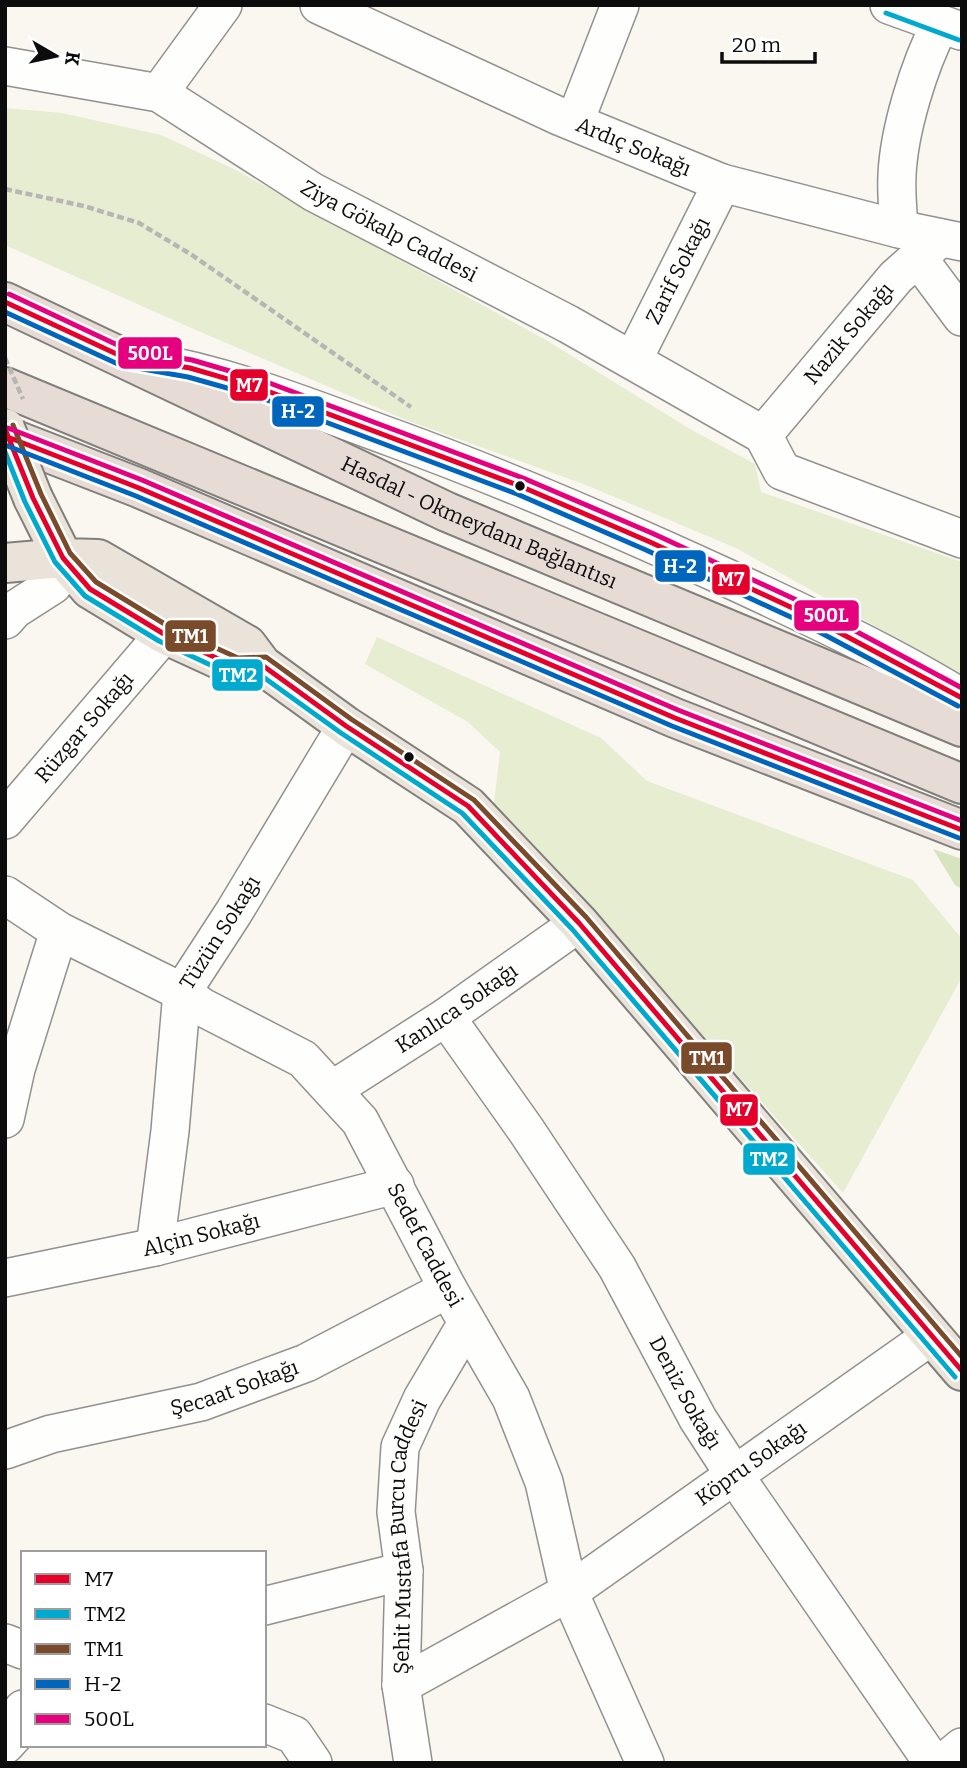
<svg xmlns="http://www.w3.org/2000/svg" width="967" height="1768" viewBox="0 0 967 1768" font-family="Bitter,serif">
<rect width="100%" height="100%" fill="#faf6f0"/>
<path fill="#e7edd1" d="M 5,108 L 62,113 L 161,135 L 234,169 L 546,340 L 690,429 L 755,464 L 761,492 L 962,562 L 962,675 L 736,548 L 586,485 L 406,420 L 189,327 L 5,245 Z
M 377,637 L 601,738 L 647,781 L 913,880 L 962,939 L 962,977 L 843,1193 L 494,803 L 500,752 L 468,722 L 365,664 Z"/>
<path fill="#d8e4c0" d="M 933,849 L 962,859 L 962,889 L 955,885 Z"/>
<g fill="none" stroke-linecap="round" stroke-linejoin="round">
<g stroke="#93918f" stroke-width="40">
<g id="minor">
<path id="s1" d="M 319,5 L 561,117 L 722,183 L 899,229 L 962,242"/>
<path d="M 889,5 L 961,31"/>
<path id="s2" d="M 5,66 L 159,93 L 313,192 L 568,324 L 763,435"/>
<path d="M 159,93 L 223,5"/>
<path d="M 575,121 L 620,5"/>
<path d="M 899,229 C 898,211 896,193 897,175 C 899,130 919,65 940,25"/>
<path d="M 918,258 L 962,317"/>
<path d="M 140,360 C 230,375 308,407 393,438 C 506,479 616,527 725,577 C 805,614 887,652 962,698"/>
<path id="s3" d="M 633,360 L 722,183"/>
<path id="s4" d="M 763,435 L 896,277 L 940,238"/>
<path d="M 763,435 L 782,471 L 962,539"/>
<path d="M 5,620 L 14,610 L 53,585"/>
<path id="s5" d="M 5,820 L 164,634"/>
<path id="s6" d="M 5,895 L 59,931 L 182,992 L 202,1007 L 303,1059 L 360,1121 L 448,1289 L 511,1398 L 544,1482 L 569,1592 L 645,1763"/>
<path id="s7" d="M 446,1017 L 526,1130 L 617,1267 L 698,1419 L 735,1476 L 933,1763"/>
<path id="s8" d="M 332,1090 L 446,1017 L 579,923"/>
<path d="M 5,1119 L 16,1069 L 59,931"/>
<path id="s9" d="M 155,1247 L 170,1131 L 182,992 L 234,912 L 346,726"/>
<path id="s10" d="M 5,1278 L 155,1247 L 395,1185"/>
<path id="s11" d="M 5,1450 L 51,1434 L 201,1402 L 306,1363 L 448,1289"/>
<path d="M 264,1606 L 404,1571"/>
<path d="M 5,1643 L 23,1650"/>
<path id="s12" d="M 401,1685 L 569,1592 L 931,1336"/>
<path d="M 264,1723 L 294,1735 L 313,1763"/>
<path d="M 5,1745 L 15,1734 L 23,1709"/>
<path id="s13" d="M 413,1763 L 401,1685 L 404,1571 L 396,1512 L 400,1447 L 422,1399 L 467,1323"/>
<path d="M 943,1763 L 962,1747"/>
</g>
</g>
<g stroke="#807f7c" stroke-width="42">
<path id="major" d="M 33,498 L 63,558 L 90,589 L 164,634 L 236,667 L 257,665
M 5,563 L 63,558 L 98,559 L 247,645 L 262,665 L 346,726 L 468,806 L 579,923 L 962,1371"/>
</g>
<g stroke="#807f7c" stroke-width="42">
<g id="highway">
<path id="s14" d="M 5,302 L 447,512 L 962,727"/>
<path d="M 5,387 L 962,784"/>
<path d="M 5,436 L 139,488 L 675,718 L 962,830"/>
</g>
</g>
<path stroke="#b7b6b5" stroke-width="4.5" stroke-dasharray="7 3.5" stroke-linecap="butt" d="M 5,189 L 84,206 L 139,223 L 192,255 L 411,407"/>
<use href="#minor" stroke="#fefefd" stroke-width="37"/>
<use href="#major" stroke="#eae3d9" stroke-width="38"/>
<use href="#highway" stroke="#e7dbd6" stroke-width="38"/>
<g stroke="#807f7c" stroke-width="42" stroke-linecap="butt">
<path id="major-bridge" d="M 5,428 L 33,498"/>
</g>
<path stroke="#b7b6b5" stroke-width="4.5" stroke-dasharray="7 3.5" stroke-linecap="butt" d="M 5,358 L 23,399"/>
<use href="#major-bridge" stroke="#eae3d9" stroke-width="38"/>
<g stroke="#fff" stroke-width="10">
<path id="bus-1" d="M 5,302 L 123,357 L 190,368 L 262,389 L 520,486 L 650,542 L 799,611 L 962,698
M 5,429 L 33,498 L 63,558 L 90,589 L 164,634 L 236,667 L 262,665 L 346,726 L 468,806 L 579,923 L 962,1371
M 5,436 L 139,488 L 675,718 L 962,830"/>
</g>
<g stroke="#fff" stroke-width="10">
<path id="bus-2" d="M 886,13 L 959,40
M 5,452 L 25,502 L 55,562 L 85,596 L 159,641 L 232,675 L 259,674 L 341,733 L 462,813 L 572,929 L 955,1377"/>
</g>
<g stroke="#fff" stroke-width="10">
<path id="bus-3" d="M 13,425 L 41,494 L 70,553 L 96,582 L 168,626 L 238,658 L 266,657 L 351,719 L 474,800 L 586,917 L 962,1357"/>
</g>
<g stroke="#fff" stroke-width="10">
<path id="bus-4" d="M 5,312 L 120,365 L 188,377 L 259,397 L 517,494 L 646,550 L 795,619 L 958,706
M 5,445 L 136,496 L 672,726 L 959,838"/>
</g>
<g stroke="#fff" stroke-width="10">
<path id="bus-5" d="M 9,294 L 126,349 L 192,360 L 264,381 L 523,478 L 654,534 L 803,603 L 962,688
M 8,428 L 142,480 L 678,710 L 962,821"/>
</g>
<use href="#bus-1" stroke="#e4002b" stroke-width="5"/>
<use href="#bus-2" stroke="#00a9ce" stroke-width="5"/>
<use href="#bus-3" stroke="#7a4b2a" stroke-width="5"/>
<use href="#bus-4" stroke="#0065bd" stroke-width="5"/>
<use href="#bus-5" stroke="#e5007d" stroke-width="5"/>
</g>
<g fill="#0c0c0c" stroke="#fff" stroke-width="2.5">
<circle cx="520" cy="486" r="6"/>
<circle cx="409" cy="757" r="6"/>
</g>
<g text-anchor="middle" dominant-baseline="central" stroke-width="7" stroke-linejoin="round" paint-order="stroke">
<g font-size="21" fill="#0c0c0c" stroke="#fff">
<text stroke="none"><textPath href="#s1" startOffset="345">Ardıç Sokağı</textPath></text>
<text stroke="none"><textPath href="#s2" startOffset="425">Ziya Gökalp Caddesi</textPath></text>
<text stroke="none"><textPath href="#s3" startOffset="100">Zarif Sokağı</textPath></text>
<text stroke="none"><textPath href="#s4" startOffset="133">Nazik Sokağı</textPath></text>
<text stroke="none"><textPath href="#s14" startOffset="523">Hasdal - Okmeydanı Bağlantısı</textPath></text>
<text stroke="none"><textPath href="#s5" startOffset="122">Rüzgar Sokağı</textPath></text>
<text stroke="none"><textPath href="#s9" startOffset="327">Tüzün Sokağı</textPath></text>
<text stroke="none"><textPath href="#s8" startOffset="149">Kanlıca Sokağı</textPath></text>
<text stroke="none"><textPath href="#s10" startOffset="201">Alçin Sokağı</textPath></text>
<text stroke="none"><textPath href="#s6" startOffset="565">Sedef Caddesi</textPath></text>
<text stroke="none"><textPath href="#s11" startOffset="238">Şecaat Sokağı</textPath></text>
<text stroke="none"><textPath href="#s7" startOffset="446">Deniz Sokağı</textPath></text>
<text stroke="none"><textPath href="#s12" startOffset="415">Köpru Sokağı</textPath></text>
<text stroke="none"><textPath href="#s13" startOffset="229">Şehit Mustafa Burcu Caddesi</textPath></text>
</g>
</g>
<g stroke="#fff" stroke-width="2.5">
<rect x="117" y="336" width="66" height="34" rx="7" fill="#e5007d"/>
<rect x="229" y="368" width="40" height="34" rx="7" fill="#e4002b"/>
<rect x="271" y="395" width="54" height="33" rx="7" fill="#0065bd"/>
<rect x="654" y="549" width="53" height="34" rx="7" fill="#0065bd"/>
<rect x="711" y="563" width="40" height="33" rx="7" fill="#e4002b"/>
<rect x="793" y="599" width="67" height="33" rx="7" fill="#e5007d"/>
<rect x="164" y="619" width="53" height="34" rx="7" fill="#7a4b2a"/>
<rect x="211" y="658" width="53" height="34" rx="7" fill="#00a9ce"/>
<rect x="680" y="1041" width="53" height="34" rx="7" fill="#7a4b2a"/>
<rect x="719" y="1093" width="40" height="34" rx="7" fill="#e4002b"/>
<rect x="742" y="1142" width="54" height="34" rx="7" fill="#00a9ce"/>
</g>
<g font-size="19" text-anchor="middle" font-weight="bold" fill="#fff">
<text x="150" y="360">500L</text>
<text x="249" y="392">M7</text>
<text x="298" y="418">H-2</text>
<text x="680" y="573">H-2</text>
<text x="731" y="586">M7</text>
<text x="826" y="622">500L</text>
<text x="190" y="643">TM1</text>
<text x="238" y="682">TM2</text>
<text x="707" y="1065">TM1</text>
<text x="739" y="1116">M7</text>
<text x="769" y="1166">TM2</text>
</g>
<rect width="967" height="1768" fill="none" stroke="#0c0c0c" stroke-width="14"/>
<rect x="21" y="1551" width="245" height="196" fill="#ffffff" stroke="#9e9e9e" stroke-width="2"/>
<rect x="35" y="1574" width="35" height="10" fill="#e4002b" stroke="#9e9e9e" stroke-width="2"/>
<text x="84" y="1586" font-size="21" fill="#0c0c0c">M7</text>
<rect x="35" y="1609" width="35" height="10" fill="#00a9ce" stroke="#9e9e9e" stroke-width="2"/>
<text x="84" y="1621" font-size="21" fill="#0c0c0c">TM2</text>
<rect x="35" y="1644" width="35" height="10" fill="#7a4b2a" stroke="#9e9e9e" stroke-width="2"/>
<text x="84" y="1656" font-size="21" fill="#0c0c0c">TM1</text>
<rect x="35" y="1679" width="35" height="10" fill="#0065bd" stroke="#9e9e9e" stroke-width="2"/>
<text x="84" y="1691" font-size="21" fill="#0c0c0c">H-2</text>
<rect x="35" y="1714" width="35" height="10" fill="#e5007d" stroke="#9e9e9e" stroke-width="2"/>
<text x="84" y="1726" font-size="21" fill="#0c0c0c">500L</text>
<g transform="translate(56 56) rotate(99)" stroke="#ffffff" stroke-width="5" paint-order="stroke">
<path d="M0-5L12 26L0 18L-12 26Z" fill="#0c0c0c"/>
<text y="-10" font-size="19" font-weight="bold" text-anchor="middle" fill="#0c0c0c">K</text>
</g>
<path d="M722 52v10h93v-10" fill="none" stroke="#0c0c0c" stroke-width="3.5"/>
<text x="732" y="52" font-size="21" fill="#0c0c0c" stroke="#ffffff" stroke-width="5" paint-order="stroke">20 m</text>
</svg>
